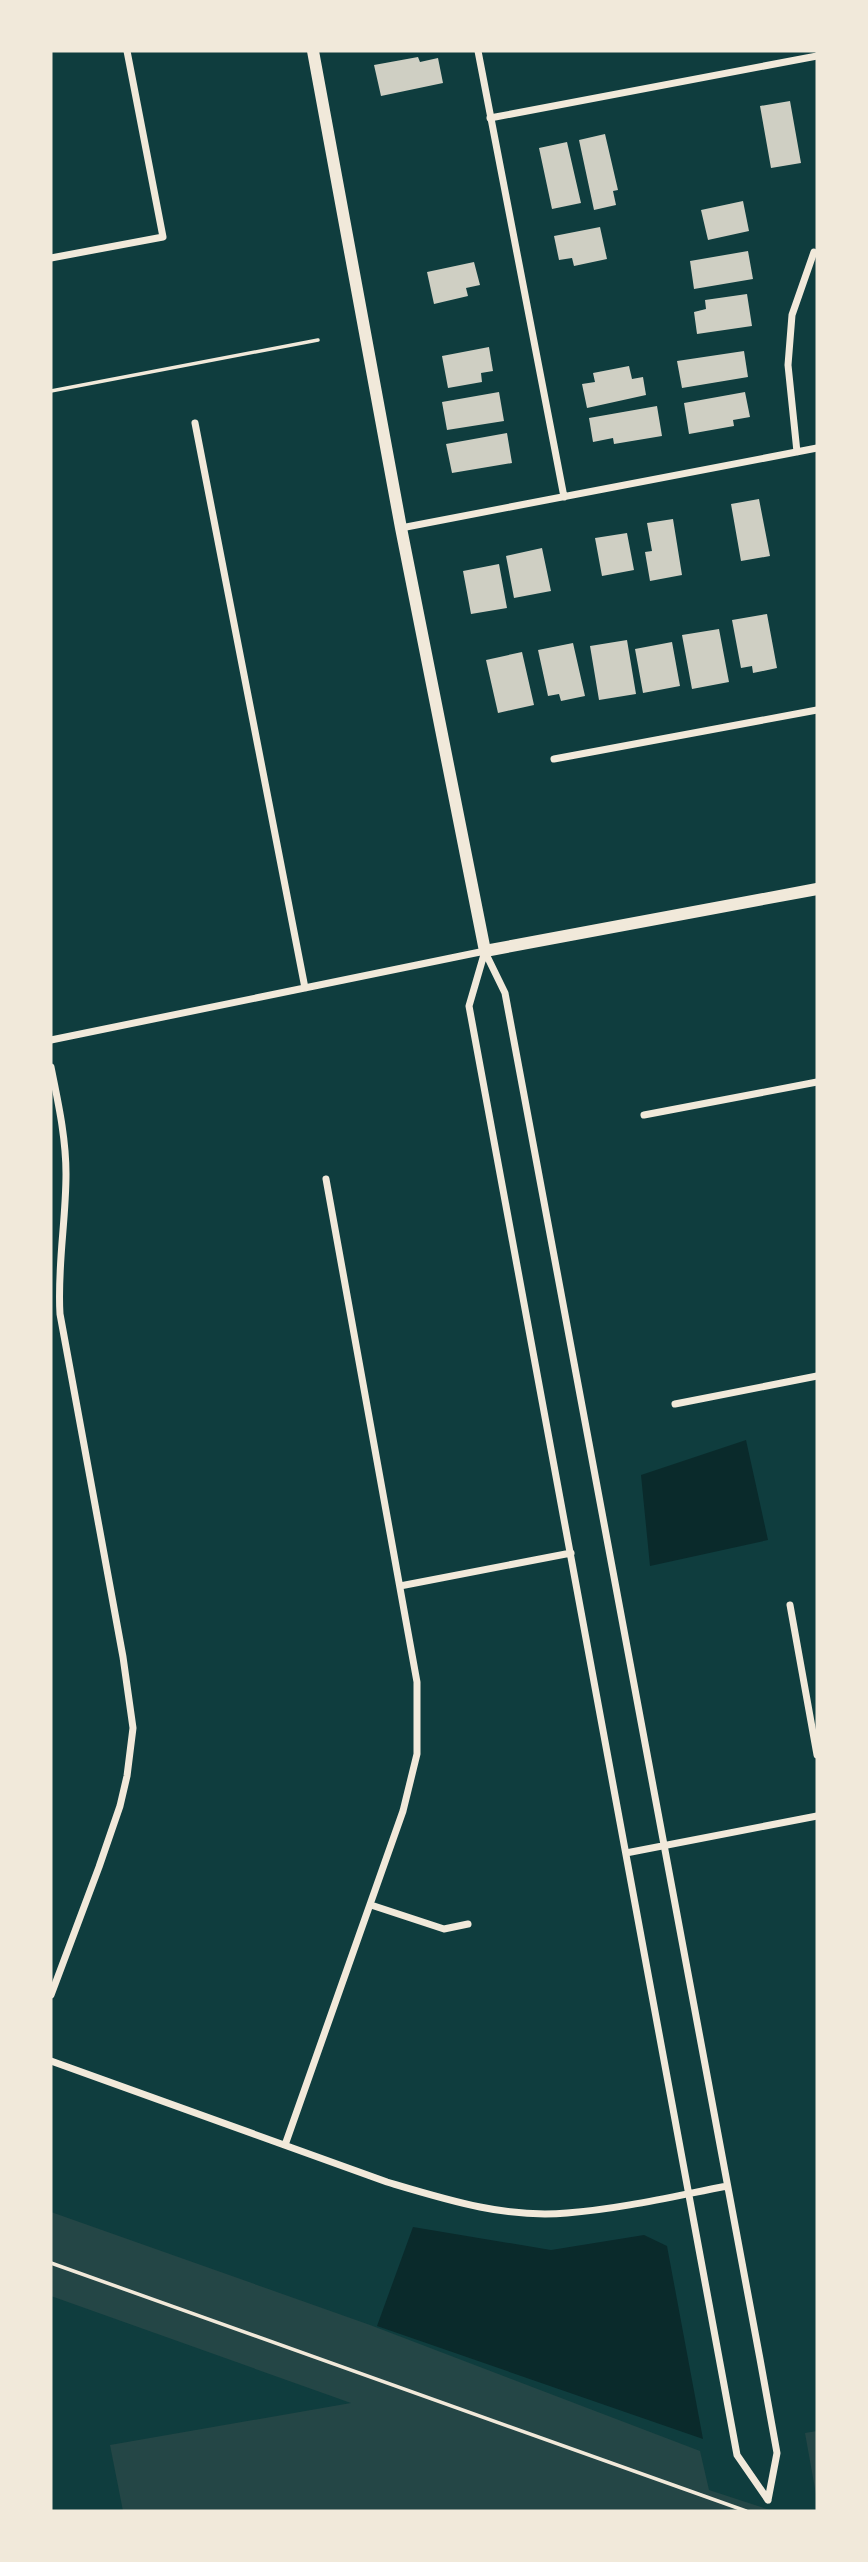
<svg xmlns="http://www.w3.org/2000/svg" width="868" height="2562" viewBox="0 0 868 2562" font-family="'Noto Sans',sans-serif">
<rect width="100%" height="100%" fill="#0f3d3e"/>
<path fill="#244646" d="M 51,2212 L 370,2325 L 700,2451 L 709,2490 L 773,2511 L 123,2511 L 110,2445 L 351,2403 L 51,2296 Z
M 817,2431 L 817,2500 L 805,2433 Z"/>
<path fill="#0a2a2b" d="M 746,1440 L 768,1540 L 650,1566 L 641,1475 Z
M 413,2227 L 551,2250 L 644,2235 L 667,2246 L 703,2439 L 377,2326 Z"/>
<path fill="#cfcfc3" d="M 418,57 L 420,62 L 438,58 L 443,83 L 381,96 L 374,65 Z
M 790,101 L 801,163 L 771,168 L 760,106 Z
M 605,134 L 618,190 L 613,191 L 616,205 L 594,210 L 579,140 Z
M 567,142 L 581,203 L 552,209 L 539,148 Z
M 743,201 L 749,231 L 708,240 L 701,210 Z
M 600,227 L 607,259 L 574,266 L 572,258 L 559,260 L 554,236 Z
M 748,251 L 753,279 L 694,289 L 690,261 Z
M 474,262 L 480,285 L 466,288 L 468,296 L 434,304 L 427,272 Z
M 747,294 L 752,326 L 697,334 L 694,312 L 706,309 L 705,300 Z
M 489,347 L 493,371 L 481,373 L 482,382 L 448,388 L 442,356 Z
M 744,351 L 748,377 L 682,388 L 677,361 Z
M 629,366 L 632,379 L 643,377 L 646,395 L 587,408 L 582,384 L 595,382 L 593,373 Z
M 499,392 L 504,421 L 447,430 L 442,402 Z
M 745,392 L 750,417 L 733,420 L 734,426 L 689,434 L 684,403 Z
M 657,406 L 662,436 L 614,444 L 613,438 L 593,442 L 589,418 Z
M 507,433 L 512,463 L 452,473 L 446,444 Z
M 759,499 L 770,556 L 741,561 L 731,504 Z
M 673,519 L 682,575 L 650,581 L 645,552 L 652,551 L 647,523 Z
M 627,533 L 634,570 L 602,576 L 595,538 Z
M 542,548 L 551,591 L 514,598 L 506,556 Z
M 499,564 L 507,608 L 471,614 L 463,571 Z
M 767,614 L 777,668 L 753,673 L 752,666 L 741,668 L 732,620 Z
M 719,629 L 729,682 L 692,689 L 682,635 Z
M 627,640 L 636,694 L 599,700 L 590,646 Z
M 672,642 L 680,686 L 643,693 L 635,649 Z
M 573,643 L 585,696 L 561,701 L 559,694 L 548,696 L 538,650 Z
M 522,652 L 534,705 L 498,713 L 486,660 Z"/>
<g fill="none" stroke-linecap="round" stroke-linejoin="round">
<path stroke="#f1e9da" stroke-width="3.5" d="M 51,391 L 318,340
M 51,2263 L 746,2511"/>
<path stroke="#f1e9da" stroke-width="7" d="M 478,51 L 564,497
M 490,118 L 817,56
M 51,258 L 163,237 L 127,51
M 195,423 L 305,988
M 797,452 L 788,365 L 792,315 L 814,252
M 401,528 L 817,448
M 554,759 L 817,710
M 485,951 L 469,1006 L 737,2455 L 768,2500
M 485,952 L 505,993 L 760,2359 L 777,2453 L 768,2500
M 51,1040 L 485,951
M 51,1067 C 58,1102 66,1137 66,1174 C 66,1221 57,1267 60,1314 L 123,1657 L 133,1728 L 127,1776 L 120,1806 L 99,1867 L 51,1995
M 644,1115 L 817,1082
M 675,1404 L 817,1376
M 400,1586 L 571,1553
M 790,1605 L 817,1755
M 626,1853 L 817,1816
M 371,1905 L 444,1929 L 468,1924
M 51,2061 L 387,2182 C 444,2199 507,2219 567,2213 C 620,2209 675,2196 727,2186
M 285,2145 L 403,1811 L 417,1754 L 417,1682 L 326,1179"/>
<path stroke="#f1e9da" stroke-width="12" d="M 313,51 L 401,528 L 485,951 L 817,889"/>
</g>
<rect width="868" height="2562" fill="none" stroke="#f1e9da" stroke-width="105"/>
</svg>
